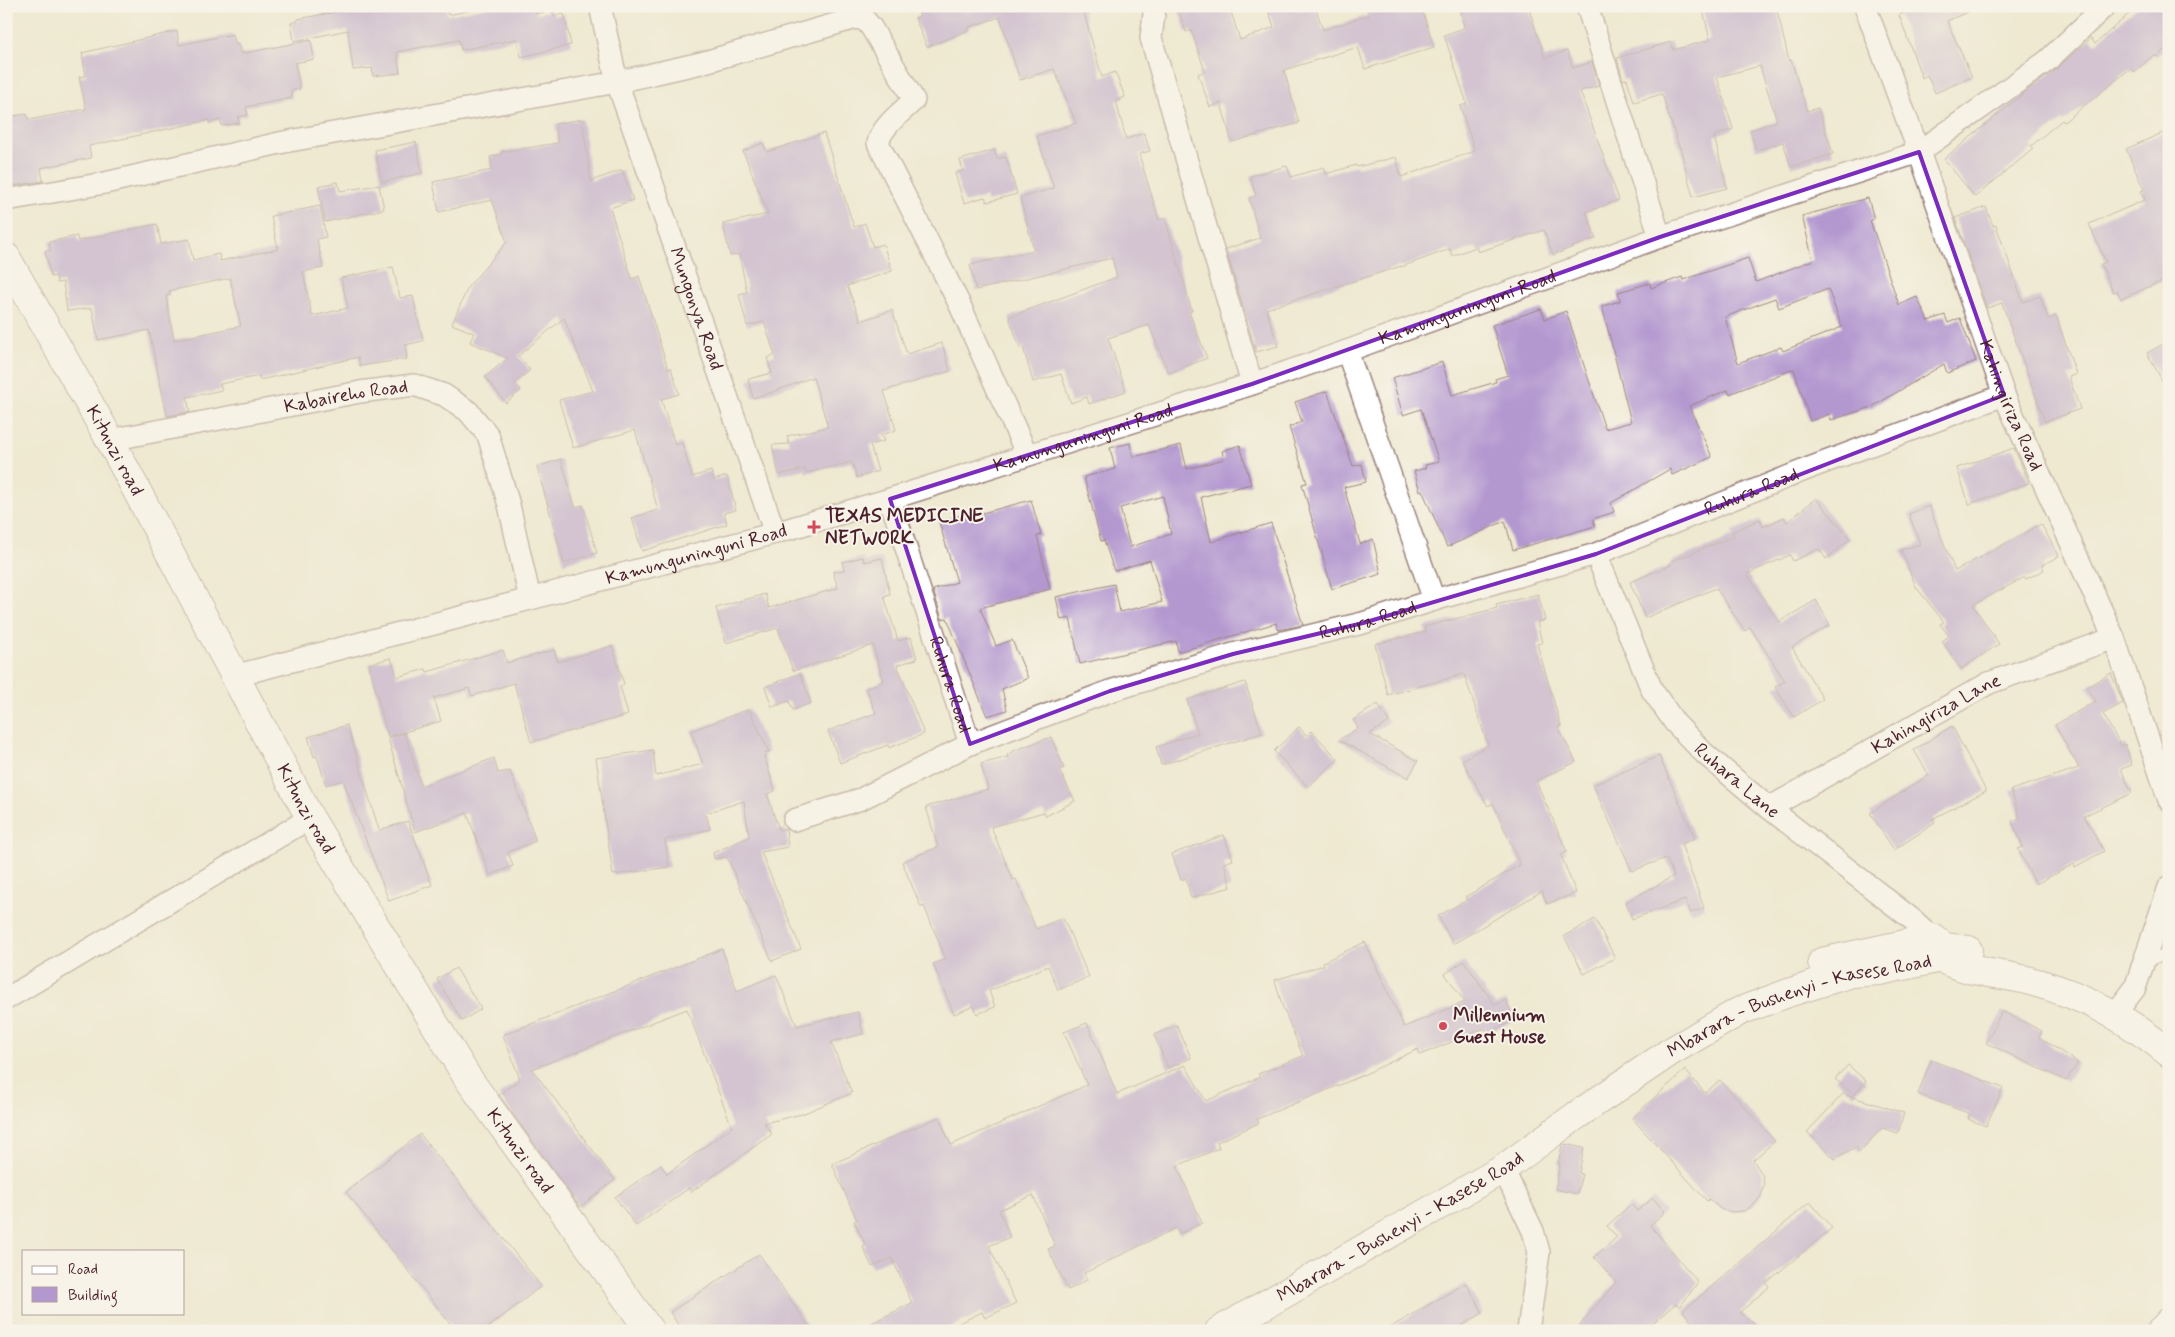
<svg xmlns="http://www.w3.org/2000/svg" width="2175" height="1337" viewBox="0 0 2175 1337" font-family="Mynerve,sans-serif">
<rect width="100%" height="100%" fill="#f7f3e8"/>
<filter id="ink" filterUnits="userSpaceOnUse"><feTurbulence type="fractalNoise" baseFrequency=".02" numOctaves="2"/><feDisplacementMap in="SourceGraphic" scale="10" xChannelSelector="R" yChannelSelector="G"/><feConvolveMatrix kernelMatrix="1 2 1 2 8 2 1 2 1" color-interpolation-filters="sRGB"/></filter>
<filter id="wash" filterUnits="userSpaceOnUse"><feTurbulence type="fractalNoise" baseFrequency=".0096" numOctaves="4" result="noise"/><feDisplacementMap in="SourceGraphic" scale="20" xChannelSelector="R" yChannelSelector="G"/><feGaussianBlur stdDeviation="1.12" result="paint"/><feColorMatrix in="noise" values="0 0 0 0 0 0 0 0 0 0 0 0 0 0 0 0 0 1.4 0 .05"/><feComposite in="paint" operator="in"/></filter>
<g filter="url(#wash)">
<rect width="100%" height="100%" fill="#efe9d1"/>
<g id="blocks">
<path fill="#b398d0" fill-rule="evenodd" d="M 350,6 L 446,6 L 448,15 L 492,6 L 534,6 L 536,14 L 552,10 L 554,16 L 564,14 L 571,45 L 521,57 L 517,39 L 461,50 L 459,40 L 397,52 L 400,73 L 373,76 L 372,68 L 353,70 L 348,30 L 294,41 L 291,23 L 298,21 L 298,19 L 351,9 Z
M 916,6 L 1082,6 L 1102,77 L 1115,72 L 1125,97 L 1116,101 L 1126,139 L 1144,133 L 1150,151 L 1139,154 L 1159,220 L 1165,218 L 1192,311 L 1189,312 L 1207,358 L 1169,373 L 1149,325 L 1108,338 L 1126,391 L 1089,404 L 1087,397 L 1071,403 L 1061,374 L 1033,382 L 1023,347 L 1020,348 L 1009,317 L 1117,277 L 1112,258 L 976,290 L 970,265 L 1034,250 L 1020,198 L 1054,188 L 1037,136 L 1076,123 L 1054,69 L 1020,80 L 1000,17 L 969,27 L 969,30 L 927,47 L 915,18 L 920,16 Z
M 1177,6 L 1229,6 L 1240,40 L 1274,27 L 1267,6 L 1315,6 L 1323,30 L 1369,15 L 1366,6 L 1421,6 L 1434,47 L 1365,69 L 1358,47 L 1284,70 L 1299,123 L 1232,142 L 1221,103 L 1210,107 L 1198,74 L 1205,71 L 1191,30 L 1186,32 Z
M 1460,6 L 1528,6 L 1545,58 L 1567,51 L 1573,68 L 1592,62 L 1599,86 L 1580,91 L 1619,200 L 1586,212 L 1596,238 L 1553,255 L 1544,230 L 1478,252 L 1476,247 L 1452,256 L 1450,249 L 1401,267 L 1401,266 L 1266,309 L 1278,346 L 1256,352 L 1226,249 L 1260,238 L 1249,198 L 1256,196 L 1250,176 L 1287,166 L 1291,177 L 1324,167 L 1326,174 L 1356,165 L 1357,167 L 1396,157 L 1401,177 L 1475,151 L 1460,106 L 1467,104 L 1444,35 L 1464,28 Z
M 1702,6 L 1776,6 L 1789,61 L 1791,60 L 1807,111 L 1818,108 L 1833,154 L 1791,167 L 1783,142 L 1756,150 L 1750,130 L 1777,121 L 1760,66 L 1717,77 L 1733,129 L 1714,136 L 1727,188 L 1693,197 L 1680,147 L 1679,147 L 1662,94 L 1634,102 L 1627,79 L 1623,80 L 1617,58 L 1671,42 L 1673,50 L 1710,40 Z
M 1907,6 L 1981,6 L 1947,21 L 1972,77 L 1935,93 L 1927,75 L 1922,78 L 1899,15 L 1909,11 Z
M 2138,6 L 2169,6 L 2169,46 L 2156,57 L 2154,55 L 2134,72 L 2131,68 L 2064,122 L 2062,120 L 2031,146 L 2033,149 L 1975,197 L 1944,159 L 2029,89 L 2054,71 L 2091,38 L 2095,44 Z
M 177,31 L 179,45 L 233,34 L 236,45 L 239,45 L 241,54 L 311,40 L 314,59 L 295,63 L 300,89 L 291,91 L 292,98 L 246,107 L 248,115 L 238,117 L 239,123 L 222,126 L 220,120 L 209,123 L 209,120 L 89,146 L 91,158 L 41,168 L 43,181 L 6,187 L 6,117 L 27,114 L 29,120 L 86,109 L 79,77 L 86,76 L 82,53 Z
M 582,119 L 591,181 L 622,170 L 633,200 L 610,208 L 632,279 L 639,276 L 668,369 L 671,368 L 679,394 L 661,399 L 675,445 L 682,443 L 692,477 L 711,471 L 714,480 L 727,476 L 736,510 L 724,513 L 727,524 L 642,551 L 632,518 L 658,510 L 635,430 L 573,448 L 559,400 L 593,391 L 564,318 L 518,356 L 530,370 L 515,383 L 521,390 L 506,403 L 485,377 L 508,358 L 470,342 L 474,333 L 452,324 L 468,287 L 507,242 L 492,200 L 439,212 L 433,182 L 492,170 L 490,157 L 502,154 L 501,152 L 558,143 L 555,124 Z
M 2169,130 L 2169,278 L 2121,299 L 2117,291 L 2113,292 L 2101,264 L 2106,262 L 2089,224 L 2145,200 L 2141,191 L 2144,190 L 2126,149 Z
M 824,133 L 854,227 L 865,223 L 873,247 L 883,244 L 892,271 L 847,286 L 861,321 L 892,310 L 907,354 L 942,343 L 950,371 L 884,391 L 896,430 L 881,435 L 884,441 L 870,445 L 878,471 L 857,478 L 852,462 L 806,473 L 805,469 L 779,475 L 772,445 L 789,444 L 787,436 L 828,427 L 813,377 L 773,392 L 753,398 L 748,379 L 772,373 L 767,358 L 775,355 L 764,322 L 747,326 L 739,294 L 747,292 L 739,254 L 730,256 L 723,224 L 768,214 L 743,151 L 763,143 L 767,152 Z
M 416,142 L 422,173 L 382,182 L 375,150 Z
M 994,150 L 997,159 L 1006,157 L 1017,194 L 987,202 L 985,197 L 964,203 L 955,173 L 963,171 L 960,160 Z
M 338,182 L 340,191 L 379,185 L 384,209 L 325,222 L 318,186 Z
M 1868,198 L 1874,219 L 1870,220 L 1899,305 L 1917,297 L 1928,321 L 1945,315 L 1948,323 L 1960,318 L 1976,361 L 1947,373 L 1944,364 L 1872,407 L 1831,420 L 1830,414 L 1810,421 L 1794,369 L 1729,394 L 1728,390 L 1689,406 L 1712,457 L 1672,475 L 1670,469 L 1611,503 L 1614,512 L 1593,519 L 1595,526 L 1513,550 L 1505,521 L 1447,547 L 1422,490 L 1420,491 L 1414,471 L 1426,468 L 1425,465 L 1439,462 L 1421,409 L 1403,415 L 1392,378 L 1442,362 L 1452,395 L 1496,382 L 1495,379 L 1508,375 L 1492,325 L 1541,309 L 1545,319 L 1566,311 L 1605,429 L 1631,422 L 1602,306 L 1620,301 L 1618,292 L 1650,283 L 1651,288 L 1682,277 L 1683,280 L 1748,258 L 1756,282 L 1813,260 L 1802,216 ZM 1828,289 L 1842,327 L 1783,351 L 1781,347 L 1738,363 L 1725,317 L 1775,298 L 1779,308 Z
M 320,206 L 326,237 L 317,239 L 323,268 L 303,272 L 312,316 L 348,308 L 341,278 L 393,267 L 400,298 L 413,296 L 423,341 L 405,345 L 407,359 L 360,366 L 358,357 L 260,380 L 259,376 L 220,384 L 222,390 L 187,397 L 190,412 L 167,416 L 149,330 L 98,340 L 92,308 L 67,311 L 63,282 L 57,283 L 56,276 L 51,277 L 45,251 L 50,250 L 49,242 L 77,236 L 78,241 L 157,224 L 161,244 L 189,239 L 193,260 L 219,254 L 220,261 L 278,249 L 271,216 ZM 230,278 L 241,326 L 174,340 L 166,296 L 170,295 L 169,291 Z
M 1986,207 L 1993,226 L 1996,225 L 2023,302 L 2040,296 L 2048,319 L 2056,316 L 2076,374 L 2069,377 L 2080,409 L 2045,422 L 2002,303 L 1987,308 L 1955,218 Z
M 2169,341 L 2169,393 L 2147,353 Z
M 1327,391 L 1353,466 L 1362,464 L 1366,482 L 1344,487 L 1360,544 L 1373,539 L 1381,574 L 1332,589 L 1302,484 L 1307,483 L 1289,427 L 1302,422 L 1295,402 Z
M 1130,443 L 1133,457 L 1181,445 L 1187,469 L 1224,459 L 1222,451 L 1240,445 L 1251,484 L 1201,497 L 1211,542 L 1271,523 L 1303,625 L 1278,630 L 1276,623 L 1178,652 L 1176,641 L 1080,664 L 1070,618 L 1061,620 L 1056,597 L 1114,584 L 1120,612 L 1162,602 L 1150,560 L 1114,571 L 1104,540 L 1101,541 L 1084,477 L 1115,469 L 1110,448 ZM 1163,496 L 1171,534 L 1130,547 L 1120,508 Z
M 2014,448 L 2029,483 L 1969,504 L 1957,468 Z
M 561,459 L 575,507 L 583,505 L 597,553 L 564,563 L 537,467 Z
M 1816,498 L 1850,539 L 1826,559 L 1819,549 L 1793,561 L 1790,555 L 1747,574 L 1779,622 L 1816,600 L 1830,625 L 1792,647 L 1823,699 L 1794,717 L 1775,687 L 1785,681 L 1750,627 L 1745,631 L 1716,588 L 1645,618 L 1630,582 L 1671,565 L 1670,562 L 1734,536 L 1732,532 L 1760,519 L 1763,527 L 1784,517 L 1787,522 Z
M 1031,500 L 1041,535 L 1037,536 L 1050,589 L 980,608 L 996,646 L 1012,640 L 1028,678 L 1002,689 L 1007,710 L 987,716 L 947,618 L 942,619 L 933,590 L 957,582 L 939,522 L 974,511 L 975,515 Z
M 1929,506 L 1955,571 L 2041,524 L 2059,556 L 2042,565 L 2044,570 L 2026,579 L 2025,577 L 1973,605 L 1999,644 L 1961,669 L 1942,641 L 1949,636 L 1940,624 L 1944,622 L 1916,587 L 1901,550 L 1920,544 L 1909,514 Z
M 863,557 L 864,562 L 882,558 L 890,594 L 884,596 L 898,641 L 911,637 L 917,659 L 897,665 L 924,734 L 889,748 L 888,745 L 840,763 L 828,731 L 876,713 L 866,688 L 883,681 L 873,645 L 793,671 L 778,628 L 726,643 L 716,608 L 765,594 L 769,608 L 838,588 L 833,572 L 844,570 L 842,562 Z
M 1538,594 L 1545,620 L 1537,622 L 1542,643 L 1537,644 L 1561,726 L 1558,727 L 1576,762 L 1536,781 L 1567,852 L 1561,855 L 1576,893 L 1547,904 L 1542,891 L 1453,944 L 1438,916 L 1467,900 L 1465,897 L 1520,865 L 1493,803 L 1488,806 L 1462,760 L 1488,745 L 1464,674 L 1388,695 L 1375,644 L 1426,632 L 1424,627 L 1497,608 L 1496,605 Z
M 612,646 L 624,684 L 620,686 L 628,715 L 531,742 L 514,683 L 472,696 L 469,688 L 434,698 L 441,721 L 388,737 L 369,664 L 391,658 L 397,677 L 426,669 L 427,672 L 503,650 L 507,663 L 554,650 L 558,662 Z
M 800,673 L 811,703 L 793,710 L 789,701 L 772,707 L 765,687 Z
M 2111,673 L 2123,703 L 2103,714 L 2121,746 L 2125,744 L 2132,765 L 2121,769 L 2132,793 L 2084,816 L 2104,851 L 2075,867 L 2074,864 L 2036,884 L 2018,849 L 2023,847 L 2012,821 L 2020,818 L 2011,790 L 2079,768 L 2055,725 L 2096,701 L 2087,687 Z
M 1245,682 L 1262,733 L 1161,765 L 1156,747 L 1198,733 L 1187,700 Z
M 1378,704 L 1389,722 L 1370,734 L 1418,761 L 1408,778 L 1339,740 L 1358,728 L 1353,720 Z
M 749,709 L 769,752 L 764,755 L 775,791 L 767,794 L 779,830 L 786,829 L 788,847 L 761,852 L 801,949 L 772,961 L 727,857 L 714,859 L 713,853 L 749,837 L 744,801 L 706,813 L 710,829 L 665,840 L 669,867 L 613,875 L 596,758 L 653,750 L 656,776 L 703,764 L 691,731 Z
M 347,725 L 379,830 L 408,821 L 432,885 L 389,901 L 343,780 L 326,785 L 317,756 L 314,757 L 308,737 Z
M 1952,726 L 1986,791 L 1932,819 L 1935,823 L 1894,850 L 1870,813 L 1929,775 L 1914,750 Z
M 1299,727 L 1307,736 L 1312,731 L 1338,759 L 1308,787 L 1274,751 Z
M 405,733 L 421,786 L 494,758 L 498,773 L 510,771 L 536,841 L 508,852 L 513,866 L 490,875 L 467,813 L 415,832 L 388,738 Z
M 1051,737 L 1064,768 L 1059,770 L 1075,801 L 1046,816 L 1044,812 L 991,827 L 1013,880 L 1016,879 L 1036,929 L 1063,918 L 1089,977 L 1058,990 L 1048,966 L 989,991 L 995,1007 L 977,1014 L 974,1006 L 954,1014 L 933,964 L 946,959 L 924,906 L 921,907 L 902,862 L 938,847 L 926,807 L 988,789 L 981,764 L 1008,757 L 1007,755 L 1013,751 Z
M 1659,756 L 1695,838 L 1681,844 L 1704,908 L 1691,913 L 1685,900 L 1632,919 L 1626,902 L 1674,876 L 1666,858 L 1632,871 L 1593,785 Z
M 1224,835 L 1233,860 L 1224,863 L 1231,887 L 1191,898 L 1186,878 L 1181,880 L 1172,854 Z
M 1595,919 L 1615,958 L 1584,974 L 1564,936 Z
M 1365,942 L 1404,1027 L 1465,1002 L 1445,974 L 1464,961 L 1495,1005 L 1506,1000 L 1515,1020 L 1487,1033 L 1485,1028 L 1420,1055 L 1418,1049 L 1359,1077 L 1257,1119 L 1259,1123 L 1217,1142 L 1219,1148 L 1177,1166 L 1202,1223 L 1179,1234 L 1176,1228 L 1084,1273 L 1087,1280 L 1068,1290 L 1048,1249 L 1055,1246 L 1033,1195 L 999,1210 L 1010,1237 L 989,1246 L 1016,1303 L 985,1318 L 982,1312 L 943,1331 L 856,1331 L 912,1303 L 892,1258 L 872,1267 L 863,1247 L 866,1246 L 854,1221 L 857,1220 L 832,1164 L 939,1117 L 951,1145 L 1087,1085 L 1064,1032 L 1087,1023 L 1117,1094 L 1185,1065 L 1206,1101 L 1260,1077 L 1258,1074 L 1303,1056 L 1282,1005 L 1275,980 L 1324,965 L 1323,962 Z
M 722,949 L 737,991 L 776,975 L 797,1026 L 858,1012 L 863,1034 L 831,1042 L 852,1093 L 802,1114 L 764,1123 L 772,1134 L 691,1192 L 689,1188 L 636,1226 L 615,1197 L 661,1165 L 667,1174 L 732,1127 L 687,1009 L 532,1069 L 615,1180 L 580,1207 L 499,1095 L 520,1079 L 503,1035 Z
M 456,968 L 481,1009 L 462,1021 L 437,979 Z
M 2002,1011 L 2042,1031 L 2039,1037 L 2078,1063 L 2066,1081 L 1986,1043 Z
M 1177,1025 L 1191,1058 L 1168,1068 L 1154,1035 Z
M 1931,1060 L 2003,1088 L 1986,1126 L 1968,1119 L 1970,1114 L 1918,1094 Z
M 1848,1065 L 1866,1081 L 1854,1095 L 1835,1079 Z
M 1685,1070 L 1705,1093 L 1720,1080 L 1775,1141 L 1753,1160 L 1762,1174 L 1764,1185 L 1761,1196 L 1754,1205 L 1744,1211 L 1733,1212 L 1722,1210 L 1709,1199 L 1707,1201 L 1632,1118 Z
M 1843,1094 L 1904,1113 L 1898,1133 L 1882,1128 L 1859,1152 L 1856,1147 L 1835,1159 L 1807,1132 Z
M 420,1134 L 541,1286 L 484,1331 L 456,1331 L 346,1192 Z
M 1564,1144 L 1584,1148 L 1579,1173 L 1582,1174 L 1577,1194 L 1555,1189 L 1560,1164 L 1558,1164 L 1562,1145 Z
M 1653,1198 L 1665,1212 L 1650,1225 L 1698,1282 L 1680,1307 L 1676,1303 L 1644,1331 L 1575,1331 L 1616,1282 L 1594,1257 L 1617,1237 L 1607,1226 L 1631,1204 L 1637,1211 Z
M 1810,1202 L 1832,1228 L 1766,1283 L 1769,1287 L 1740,1312 L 1762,1331 L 1699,1331 L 1683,1311 Z
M 759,1254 L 812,1331 L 682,1331 L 670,1312 Z
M 1466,1283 L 1483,1313 L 1453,1331 L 1384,1331 Z"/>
</g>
</g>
<g filter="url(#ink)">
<use href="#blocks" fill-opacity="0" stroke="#9c847e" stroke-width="1"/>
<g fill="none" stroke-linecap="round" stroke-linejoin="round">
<g stroke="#9c847e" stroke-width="12">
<path id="lane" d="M 2145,960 L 2169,955"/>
</g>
<g stroke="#9c847e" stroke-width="24">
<g id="street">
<path id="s1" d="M 600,6 L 617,82 L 775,533"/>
<path d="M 1155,6 L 1151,38 L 1252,384"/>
<path d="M 1587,6 L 1660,237"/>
<path id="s2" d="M 1865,6 L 1919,152 L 2004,395 L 2114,638 L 2169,800"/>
<path d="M 6,200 L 105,183 L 284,142 L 617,82 L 701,63 L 856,18 L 865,20 L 871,27 L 914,100 C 902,112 882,126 878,143 L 959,303 L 1027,455"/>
<path d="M 1347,351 L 1434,600"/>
<path id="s3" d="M 110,440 L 360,392 L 414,385 L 444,395 L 468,411 L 488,435 L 509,505 L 530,599"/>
<path id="s4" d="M 890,499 L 970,744 L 1110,691 L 1233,654 L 1363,623 L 1434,600 L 1596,554 L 1812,467 L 2004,395"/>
<path id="s5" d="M 1596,554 L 1652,690 L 1675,723 L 1705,754 L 1769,808 L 1913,920 L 1933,938 L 1937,948"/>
<path id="s6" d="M 234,676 L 530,599 L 775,533 L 890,499 L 1252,384 L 1347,351 L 1660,237 L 1919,152 L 2047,61 L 2105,6"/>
<path id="s7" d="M 1769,808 L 1989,683 L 2114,638"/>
<path d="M 794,820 L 861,799 L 970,744"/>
<path d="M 6,999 L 310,818"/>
<path d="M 2115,1014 L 2135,988 L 2169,887"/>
<path d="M 1503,1169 L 1533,1231 L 1539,1252 L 1528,1331"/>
</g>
</g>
<g stroke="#9c847e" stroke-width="30">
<g id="secondary">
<path id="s8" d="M 6,257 L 110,440 L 310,818 L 467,1077 L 650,1331"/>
</g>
</g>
<g stroke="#9c847e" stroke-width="30">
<g id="primary">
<path d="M 1822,962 L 1933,938 L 1944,947 L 1968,950"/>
<path id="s9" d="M 1219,1331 L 1503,1169 L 1577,1115 L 1670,1052 L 1740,1011 L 1791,992 L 1852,973 L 1879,971 L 1941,958 C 1967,973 2001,973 2030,981 C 2081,994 2128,1019 2169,1053"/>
<path d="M 2161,1331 L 2169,1322"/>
</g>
</g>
<use href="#lane" stroke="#fff" stroke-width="10"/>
<use href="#street" stroke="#fff" stroke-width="21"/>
<use href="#secondary" stroke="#fff" stroke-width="28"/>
<use href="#primary" stroke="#fff" stroke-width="28"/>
</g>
</g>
<path d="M0 0H2175V1337H0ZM 1919,152 L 2004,395 L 1596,554 L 1363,623 L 1233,654 L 1110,691 L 970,744 L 890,499 L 1252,384 L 1660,237 Z" fill="#efe9d1" fill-opacity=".55" fill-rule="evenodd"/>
<path fill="none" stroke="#7b2cbf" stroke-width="4" stroke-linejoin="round" d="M 1919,152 L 2004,395 L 1596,554 L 1363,623 L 1233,654 L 1110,691 L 970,744 L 890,499 L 1252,384 L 1660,237 Z"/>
<g fill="#d1495b" stroke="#f7f3e8" stroke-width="2">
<path d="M811.5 519.5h5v5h5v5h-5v5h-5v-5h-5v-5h5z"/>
<circle cx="1443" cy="1026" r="5"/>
</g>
<g text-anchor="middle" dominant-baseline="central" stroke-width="4" stroke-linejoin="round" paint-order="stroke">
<g font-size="19" fill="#4a1f2b" stroke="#f7f3e8">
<text stroke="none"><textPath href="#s1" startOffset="318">Mungonya Road</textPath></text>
<text stroke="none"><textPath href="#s6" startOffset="1288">Kamunguninguni Road</textPath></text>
<text stroke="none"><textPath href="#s3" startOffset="240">Kabaireho Road</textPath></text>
<text stroke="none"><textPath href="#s2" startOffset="425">Kahingiriza Road</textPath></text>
<text stroke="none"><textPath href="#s6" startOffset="882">Kamunguninguni Road</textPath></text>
<text stroke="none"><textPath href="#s8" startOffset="222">Kitunzi road</textPath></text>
<text stroke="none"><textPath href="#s4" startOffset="1080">Ruhura Road</textPath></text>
<text stroke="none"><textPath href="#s6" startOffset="478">Kamunguninguni Road</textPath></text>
<text stroke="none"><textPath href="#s4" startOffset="675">Ruhura Road</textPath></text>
<text stroke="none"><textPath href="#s4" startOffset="195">Ruhura Road</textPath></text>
<text stroke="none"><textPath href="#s7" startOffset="192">Kahingiriza Lane</textPath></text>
<text stroke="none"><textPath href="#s5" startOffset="272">Ruhara Lane</textPath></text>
<text stroke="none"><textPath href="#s8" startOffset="628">Kitunzi road</textPath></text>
<text stroke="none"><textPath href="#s9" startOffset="670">Mbarara - Bushenyi - Kasese Road</textPath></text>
<text stroke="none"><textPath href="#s8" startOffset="1032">Kitunzi road</textPath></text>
<text stroke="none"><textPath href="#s9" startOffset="209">Mbarara - Bushenyi - Kasese Road</textPath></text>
</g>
<g font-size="19" font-weight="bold" fill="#4a1f2b" stroke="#f7f3e8" text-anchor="start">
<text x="825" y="516">TEXAS MEDICINE<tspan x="825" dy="22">NETWORK</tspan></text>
<text x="1453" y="1015">Millennium<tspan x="1453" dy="22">Guest House</tspan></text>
</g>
</g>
<rect width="2175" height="1337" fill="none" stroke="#f7f3e8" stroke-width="25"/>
<rect x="22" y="1250" width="162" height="65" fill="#f7f3e8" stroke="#b29e9c"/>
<rect x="32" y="1266" width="25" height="8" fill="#ffffff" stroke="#b29e9c"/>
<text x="68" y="1274" font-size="15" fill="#4a1f2b">Road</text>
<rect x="32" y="1287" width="25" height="15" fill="#b398d0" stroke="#b29e9c"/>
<text x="68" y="1300" font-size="15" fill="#4a1f2b">Building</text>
</svg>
